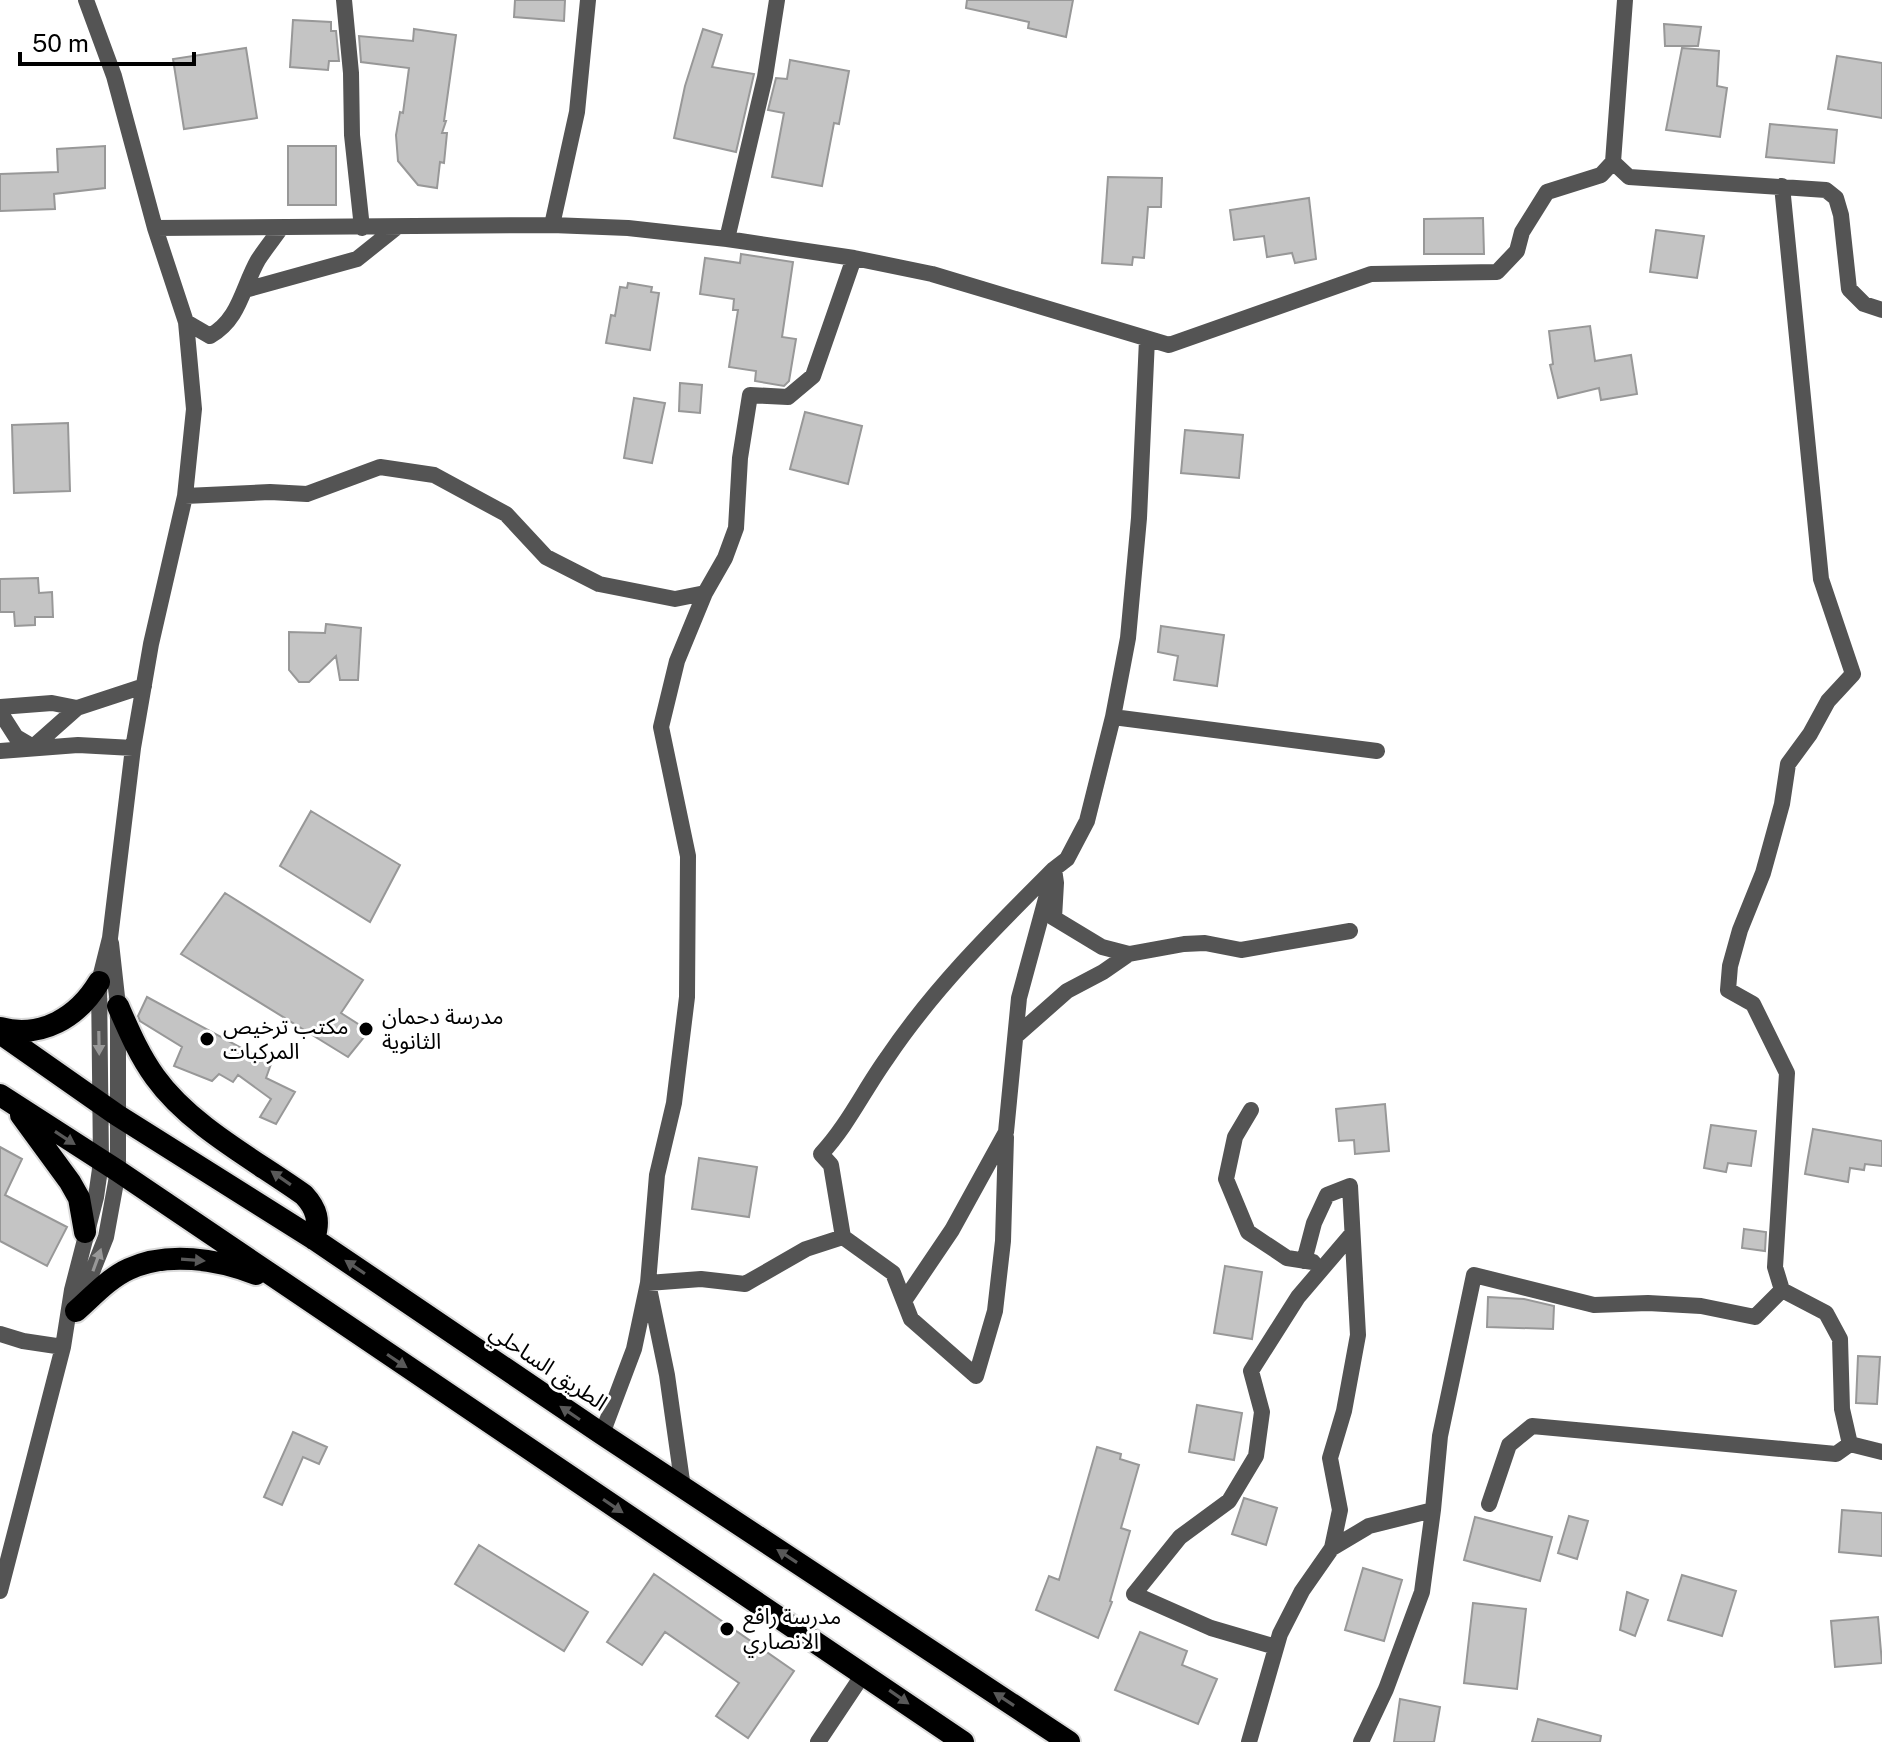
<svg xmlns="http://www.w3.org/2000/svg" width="1882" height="1742" viewBox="0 0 1882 1742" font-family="'Public Sans','Noto Sans Arabic',sans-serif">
<rect width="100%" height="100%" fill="#fff"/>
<path fill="#c4c4c4" stroke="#989898" stroke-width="2" d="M 515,0 L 565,0 L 564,21 L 514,17 Z
M 967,0 L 1073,0 L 1066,37 L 1028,28 L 1029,22 L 966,8 Z
M 293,20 L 331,22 L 331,31 L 336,31 L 339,61 L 329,61 L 328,70 L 290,67 Z
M 1664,24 L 1701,27 L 1698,46 L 1665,46 Z
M 414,29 L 456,35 L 444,121 L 446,121 L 442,133 L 447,133 L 444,163 L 440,162 L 437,188 L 418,185 L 398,161 L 396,135 L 400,112 L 403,113 L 409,68 L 361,62 L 359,36 L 413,41 Z
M 703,29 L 722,35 L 712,67 L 754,74 L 736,152 L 674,138 L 685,86 Z
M 246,48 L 257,118 L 184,129 L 173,59 Z
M 1682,48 L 1719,51 L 1717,86 L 1727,88 L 1720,137 L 1666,130 Z
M 1837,56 L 1882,63 L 1882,118 L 1828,109 Z
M 790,60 L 849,71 L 839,124 L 834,123 L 822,186 L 772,177 L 784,113 L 768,110 L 776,78 L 787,79 Z
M 1770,124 L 1837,130 L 1834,163 L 1766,157 Z
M 105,146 L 105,188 L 54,194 L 55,209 L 0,211 L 0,174 L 58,172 L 57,149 Z
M 288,146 L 336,146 L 336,205 L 288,205 Z
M 1108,177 L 1162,178 L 1161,207 L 1148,207 L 1144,258 L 1133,257 L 1132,265 L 1102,263 Z
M 1309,198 L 1316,259 L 1295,263 L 1292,253 L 1267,257 L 1264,236 L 1234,240 L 1230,210 Z
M 1483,218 L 1484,254 L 1424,254 L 1424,219 Z
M 1656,230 L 1704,236 L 1697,278 L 1650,272 Z
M 741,254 L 793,262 L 782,337 L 796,339 L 789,381 L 784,386 L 755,381 L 756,371 L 729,367 L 738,310 L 733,310 L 734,299 L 700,294 L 705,258 L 740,263 Z
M 628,283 L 652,287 L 651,292 L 659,293 L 650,350 L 606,343 L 611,315 L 615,316 L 620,287 L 627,288 Z
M 1590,326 L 1595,361 L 1631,355 L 1637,394 L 1601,400 L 1599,388 L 1558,398 L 1550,365 L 1553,364 L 1549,331 Z
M 680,383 L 702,385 L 700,413 L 679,411 Z
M 634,398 L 665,403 L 652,463 L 624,458 Z
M 805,412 L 862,426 L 848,484 L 790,469 Z
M 68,423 L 70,491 L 14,493 L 12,425 Z
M 1185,430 L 1243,435 L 1239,478 L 1181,473 Z
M 38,578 L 39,593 L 52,592 L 53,617 L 35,617 L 35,625 L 15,626 L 14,612 L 0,612 L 0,579 Z
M 326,624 L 361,628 L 358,680 L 340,680 L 336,656 L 309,682 L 299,682 L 289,670 L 289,632 L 325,633 Z
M 1161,626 L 1224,635 L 1217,686 L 1174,680 L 1178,656 L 1158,652 Z
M 311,811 L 400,865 L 370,922 L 280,866 Z
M 225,893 L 363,980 L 341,1013 L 369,1031 L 348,1057 L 181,954 Z
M 147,997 L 271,1064 L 266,1078 L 295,1092 L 276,1124 L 260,1117 L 271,1099 L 238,1075 L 233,1082 L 219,1074 L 212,1081 L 174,1066 L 182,1047 L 140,1021 L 138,1016 Z
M 1385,1104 L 1389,1151 L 1355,1154 L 1354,1140 L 1339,1141 L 1336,1109 Z
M 1711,1125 L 1756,1131 L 1751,1166 L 1728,1163 L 1726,1172 L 1704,1168 Z
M 1813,1129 L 1882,1141 L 1882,1166 L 1865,1164 L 1864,1170 L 1850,1168 L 1848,1182 L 1805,1174 Z
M 0,1147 L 22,1159 L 5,1195 L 67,1227 L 47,1266 L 0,1241 Z
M 699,1158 L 757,1167 L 749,1217 L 692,1209 Z
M 1744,1229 L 1766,1232 L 1765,1251 L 1742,1248 Z
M 1225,1266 L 1262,1272 L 1252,1339 L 1214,1333 Z
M 1488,1297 L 1524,1299 L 1554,1306 L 1553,1329 L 1487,1327 Z
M 1858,1356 L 1880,1357 L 1877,1404 L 1856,1403 Z
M 1197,1405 L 1242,1413 L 1234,1460 L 1189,1452 Z
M 293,1432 L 327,1447 L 319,1464 L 303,1457 L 282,1505 L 264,1497 Z
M 1097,1447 L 1121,1454 L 1120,1459 L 1139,1465 L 1121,1528 L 1130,1531 L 1110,1601 L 1112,1602 L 1098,1638 L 1036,1610 L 1049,1576 L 1059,1580 Z
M 1244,1498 L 1277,1508 L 1266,1545 L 1232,1534 Z
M 1842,1510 L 1882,1513 L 1882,1556 L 1839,1552 Z
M 1569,1516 L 1588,1521 L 1577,1559 L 1558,1553 Z
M 1475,1517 L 1552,1537 L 1540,1581 L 1464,1560 Z
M 479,1545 L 588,1612 L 564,1651 L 455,1584 Z
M 1363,1568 L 1402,1580 L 1384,1641 L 1345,1630 Z
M 654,1574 L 794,1671 L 748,1738 L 716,1716 L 739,1683 L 665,1632 L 642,1665 L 607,1642 Z
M 1682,1575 L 1736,1591 L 1722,1636 L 1668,1620 Z
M 1627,1592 L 1648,1600 L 1635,1636 L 1620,1630 Z
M 1473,1603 L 1526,1609 L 1517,1689 L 1464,1683 Z
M 1878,1617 L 1882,1663 L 1835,1667 L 1831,1621 Z
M 1140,1632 L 1187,1651 L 1182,1665 L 1217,1679 L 1198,1724 L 1115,1690 Z
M 1400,1699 L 1440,1707 L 1434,1742 L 1394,1742 Z
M 1538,1719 L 1601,1736 L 1600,1742 L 1532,1742 Z"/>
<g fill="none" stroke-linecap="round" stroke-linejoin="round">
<g stroke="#dbdbdb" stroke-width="26">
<path id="trunk" d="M 118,1006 C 129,1031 139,1055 155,1077 C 190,1126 255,1160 304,1195 C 317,1209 320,1221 314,1239
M 0,1028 C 42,1039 78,1017 99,982
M 0,1033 L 117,1115 L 314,1239 L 602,1434 L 1069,1742
M 0,1095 L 118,1171 L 963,1742
M 21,1115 L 70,1182 L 79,1198 L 85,1232
M 76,1311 C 92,1297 109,1278 129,1269 C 168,1251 217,1259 256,1274"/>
</g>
<path stroke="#545454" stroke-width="16" d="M 344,0 L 351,73 L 352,135 L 362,228
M 1613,162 L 1629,177 L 1826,190 L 1836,198 L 1841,215 L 1849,289 L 1864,304 L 1882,310
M 1782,186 L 1821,579 L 1853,674 L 1828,701 L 1810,734 L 1788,764 L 1782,804 L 1763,873 L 1740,930 L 1730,966 L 1728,990 L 1753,1004 L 1787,1073 L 1775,1267 L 1782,1290 L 1826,1313 L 1840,1339 L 1842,1409 L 1850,1444 L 1882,1452
M 552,225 L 577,112 L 588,0
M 155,228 L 552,225 L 628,228 L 727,239 L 854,258 L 932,274 L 1169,345 L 1371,274 L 1497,272 L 1517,251 L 1522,232 L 1547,192 L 1601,175 L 1613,162 L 1625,0
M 727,239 L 765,77 L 777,0
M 245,290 L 357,259 L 397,227
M 186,322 L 210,336 C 240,319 242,288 258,260 C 265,249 274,238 281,228
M 185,496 L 270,492 L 307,494 L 380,467 L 434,475 L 506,514 L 546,557 L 599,584 L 675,599 L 705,593 L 725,558 L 736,528 L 740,458 L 750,395 L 788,397 L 813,376 L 854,258
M 0,707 L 52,703 L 77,708
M 0,712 L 16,737 L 33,747 L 77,708 L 144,686
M 1113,717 L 1377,751
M 0,751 L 78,745 L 133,748
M 1129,954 L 1102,947 L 1054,918 L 1056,883 L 1054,869 L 1067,859 L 1087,821 L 1113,717 L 1128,638 L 1139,518 L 1147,339
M 1016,1036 L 1067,991 L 1103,972 L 1129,954 L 1184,944 L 1205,943 L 1241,950 L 1350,931
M 1251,1110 L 1235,1137 L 1226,1179 L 1248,1232 L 1287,1258 L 1313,1262
M 843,1237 L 893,1273 L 911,1319 L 976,1376 L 995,1311 L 1003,1241 L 1006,1137
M 79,1305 L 106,1237 L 118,1171 L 118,1006 L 111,943
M 0,1334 L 23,1341 L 63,1347
M 602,1434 L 634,1349 L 648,1283 L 657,1175 L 674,1103 L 687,997 L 688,856 L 661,727 L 677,661 L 705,593
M 683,1488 L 667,1375 L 648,1283 L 701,1279 L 745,1284 L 806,1249 L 843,1237 L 831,1165 L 821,1154 C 848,1125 864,1090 887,1058 C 934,988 994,929 1054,869 L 1019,998 L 1006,1132 L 952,1230 L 904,1301
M 1489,1504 L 1509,1445 L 1532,1426 L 1836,1454 L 1850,1444
M 1332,1548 L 1369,1526 L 1433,1510 L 1440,1436 L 1474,1275 L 1594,1305 L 1648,1303 L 1701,1306 L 1755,1317 L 1782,1290
M 0,1591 L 63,1347 L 72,1290 L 96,1197 L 101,1162 L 99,982 L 110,938 L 133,748 L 151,644 L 185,496 L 194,409 L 186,322 L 155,228 L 114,76 L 86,0
M 1276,1647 L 1211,1628 L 1134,1594 L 1180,1537 L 1229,1501 L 1256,1456 L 1262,1412 L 1251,1371 L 1298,1297 L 1351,1235
M 818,1742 L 864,1673
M 1249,1742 L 1280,1634 L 1302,1591 L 1332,1548 L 1340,1510 L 1330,1458 L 1344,1411 L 1358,1335 L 1350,1186 L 1327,1195 L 1314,1223 L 1304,1261
M 1361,1742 L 1386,1689 L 1422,1592 L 1433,1510"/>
<use href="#trunk" stroke="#000" stroke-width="22"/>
</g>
<defs><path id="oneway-solid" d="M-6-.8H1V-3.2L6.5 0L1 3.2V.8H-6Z" transform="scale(2)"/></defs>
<g fill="#989898">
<use href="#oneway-solid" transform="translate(99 1043) rotate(89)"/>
<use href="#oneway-solid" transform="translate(97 1260) rotate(-70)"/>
</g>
<g fill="#595959">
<use href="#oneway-solid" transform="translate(65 1138) rotate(33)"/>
<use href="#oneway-solid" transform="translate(281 1178) rotate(-145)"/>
<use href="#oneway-solid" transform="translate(193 1260) rotate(4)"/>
<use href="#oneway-solid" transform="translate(355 1267) rotate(-146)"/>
<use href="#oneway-solid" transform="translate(397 1361) rotate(34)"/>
<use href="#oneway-solid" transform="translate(570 1413) rotate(-146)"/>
<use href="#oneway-solid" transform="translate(613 1506) rotate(34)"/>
<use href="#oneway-solid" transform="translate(787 1556) rotate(-147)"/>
<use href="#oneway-solid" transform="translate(899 1697) rotate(35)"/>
<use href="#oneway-solid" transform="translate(1004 1699) rotate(-147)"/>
</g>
<g fill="#000" stroke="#fff" stroke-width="3">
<circle cx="366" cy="1029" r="8"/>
<circle cx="207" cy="1039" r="8"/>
<circle cx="727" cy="1629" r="8"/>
</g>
<g text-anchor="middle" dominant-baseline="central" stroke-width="6" stroke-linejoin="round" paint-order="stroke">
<g font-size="22" fill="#000" stroke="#fff" text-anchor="start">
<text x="382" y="1016">مدرسة دحمان<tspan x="382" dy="25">الثانوية</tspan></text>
<text x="223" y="1026">مكتب ترخيص<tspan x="223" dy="25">المركبات</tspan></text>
<text x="743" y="1616">مدرسة رافع<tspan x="743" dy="25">الانصاري</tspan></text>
</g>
<g font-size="22" fill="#000" stroke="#fff">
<text transform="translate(549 1367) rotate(34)">الطريق الساحلي</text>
</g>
</g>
<path d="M20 52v12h174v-12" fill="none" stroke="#000000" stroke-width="4"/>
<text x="32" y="52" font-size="24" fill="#000000" stroke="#ffffff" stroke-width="6" paint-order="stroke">50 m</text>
</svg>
